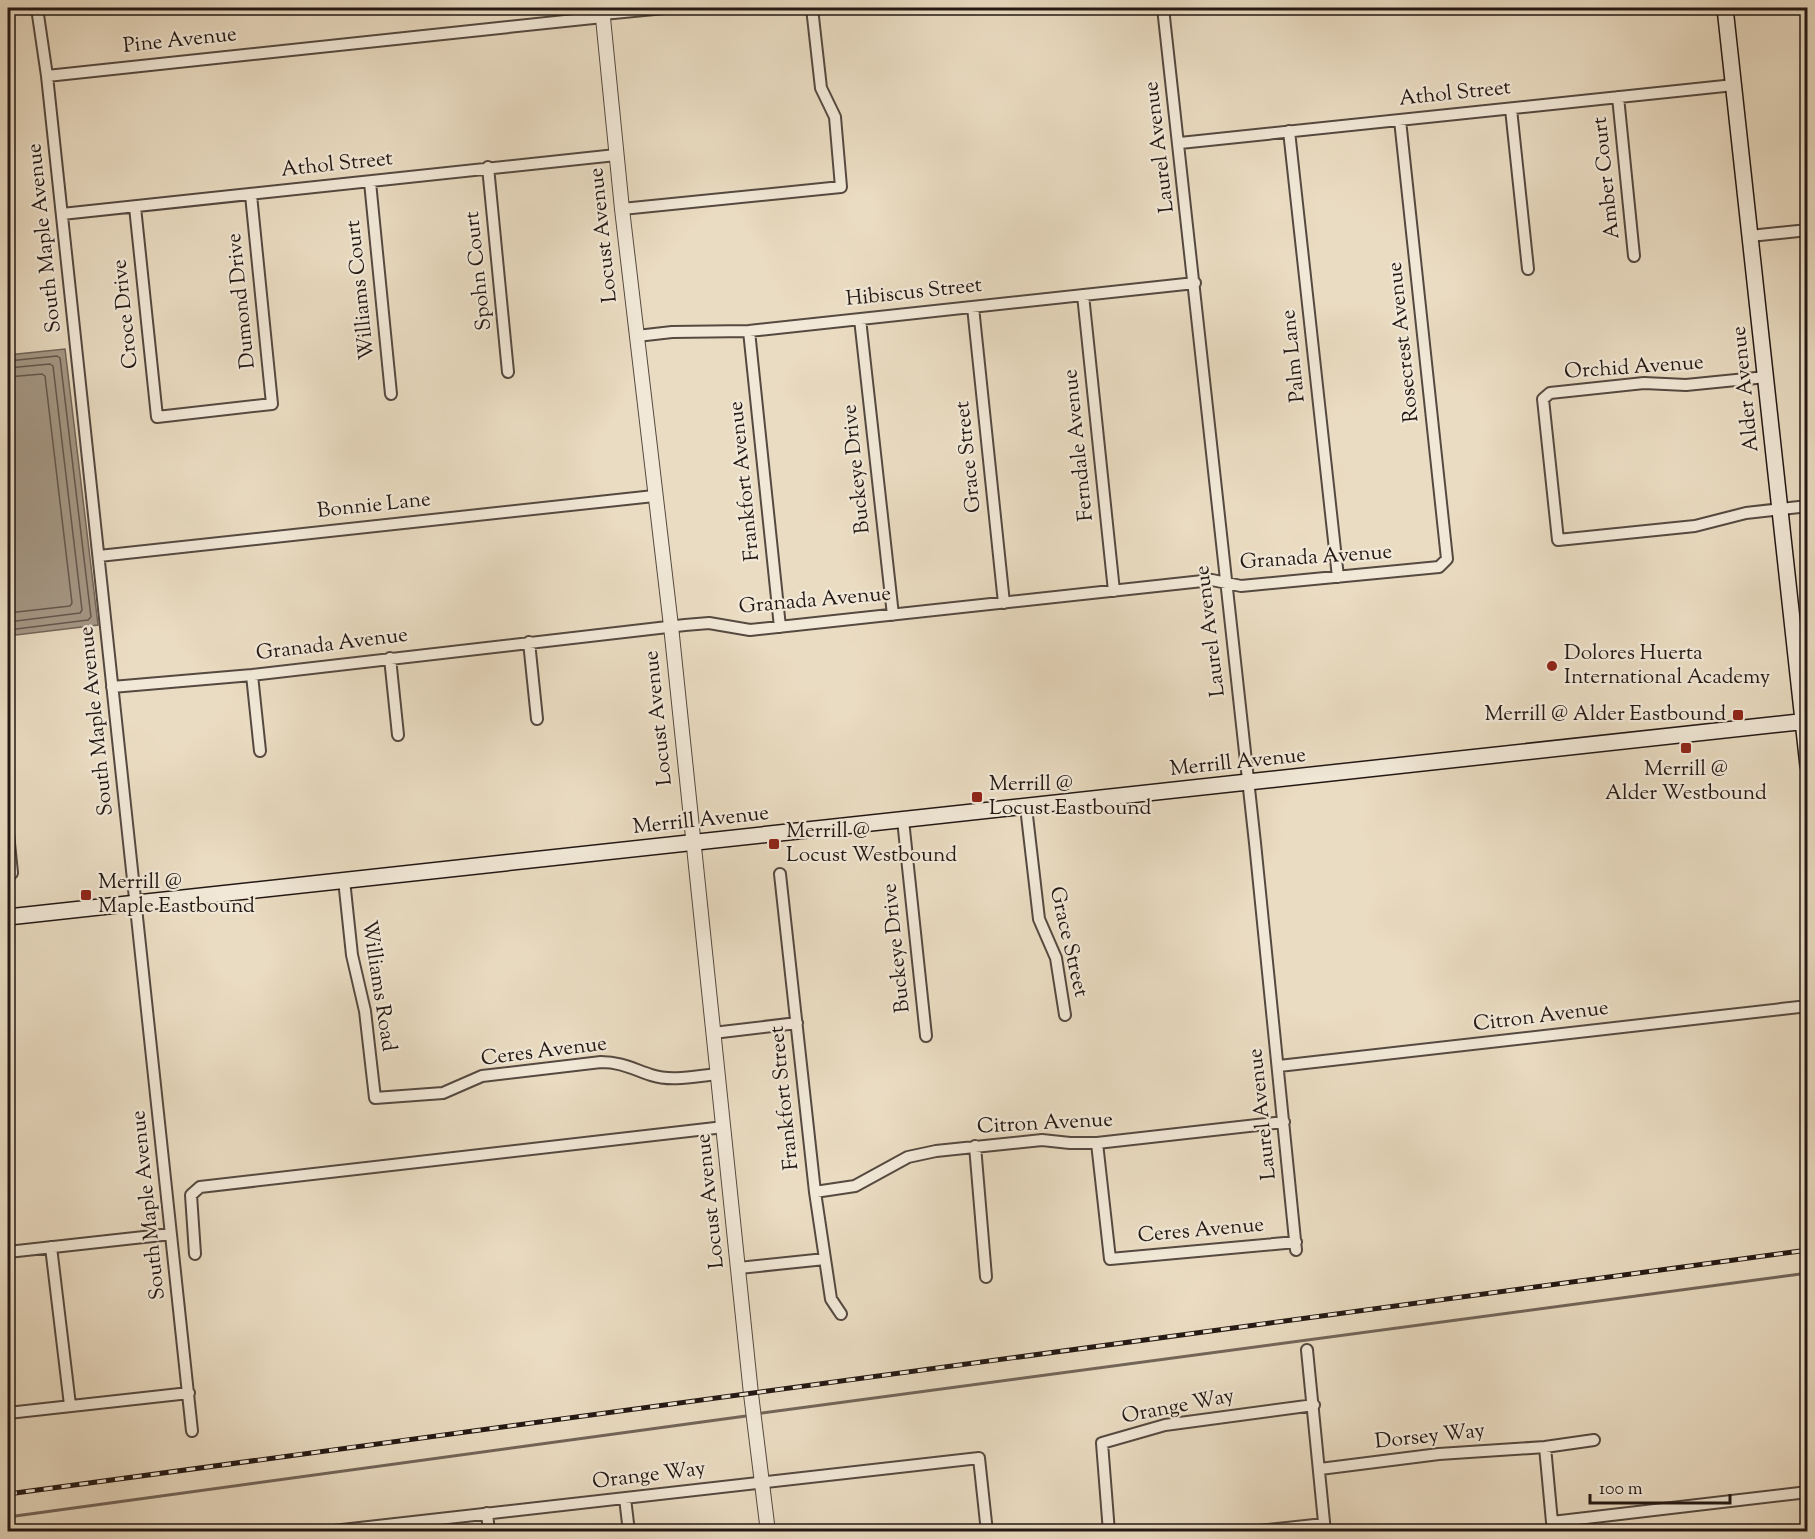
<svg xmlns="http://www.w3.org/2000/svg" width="1815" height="1539" viewBox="0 0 1815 1539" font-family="'Sorts Mill Goudy',serif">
<rect width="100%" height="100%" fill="#eadcc2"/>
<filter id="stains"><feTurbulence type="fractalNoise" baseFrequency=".00333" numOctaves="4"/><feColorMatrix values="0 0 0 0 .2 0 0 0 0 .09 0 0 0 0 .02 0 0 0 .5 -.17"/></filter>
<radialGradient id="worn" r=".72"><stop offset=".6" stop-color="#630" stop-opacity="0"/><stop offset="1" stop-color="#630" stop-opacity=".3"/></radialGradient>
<path fill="#a69987" stroke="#726559" stroke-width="1.5" d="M 65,349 L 98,625 L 8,636 L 8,355 Z"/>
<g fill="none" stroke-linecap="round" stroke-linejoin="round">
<path stroke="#64584e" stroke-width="1.5" d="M 8,361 L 57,356 L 60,358 L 91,617 L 88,620 L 8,630
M 8,368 L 50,364 L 53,366 L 82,610 L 80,613 L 8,622
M 8,377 L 42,374 L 45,376 L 72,603 L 70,606 L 8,613"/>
<path stroke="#726559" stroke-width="3" d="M 762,1413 L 1808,1273
M 8,1517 L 746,1416"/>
<g stroke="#554940" stroke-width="14">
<path id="minor" d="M 8,8 L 12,8
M 37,8 L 47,76 L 192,1431
M 1163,8 L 1255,843 L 1296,1250
M 603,14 L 665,8
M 47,76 L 603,17
M 1618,97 L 1634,256
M 1511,109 L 1528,269
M 1289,131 L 1338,577
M 1180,143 L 1734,85
M 488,167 L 508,372
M 370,182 L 391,394
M 135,207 L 157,417 L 272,404 L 251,195
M 622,209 L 841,187 L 835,117 L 821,88 L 812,8
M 62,214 L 616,155
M 1750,236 L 1808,230
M 1083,295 L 1114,591
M 973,307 L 1004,603
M 860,319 L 893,615
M 749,331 L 780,627
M 637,336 L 672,332 L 749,331 L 1195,283
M 1766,377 L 1686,385 L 1644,383 L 1550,393 L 1543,399 L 1558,540 L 1695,526 L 1746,513 L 1808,506
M 99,556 L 654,496
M 529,642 L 537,719
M 390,658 L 398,735
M 252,675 L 260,751
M 112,687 L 252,675 L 685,625 L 709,623 L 750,630 L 1212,580 L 1241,586 L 1439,567 L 1447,559 L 1400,120
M 1026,807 L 1039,919 L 1056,958 L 1065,1015
M 903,820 L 926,1036
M 8,833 L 12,873
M 780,874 L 815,1192 L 831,1299 L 841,1314
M 344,880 L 352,955 L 365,1011 L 375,1098 L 443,1093 L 482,1076 L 601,1062 C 621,1062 633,1069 651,1075 C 672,1082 696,1076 717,1074
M 713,1033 L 797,1023
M 1279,1066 L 1808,1006
M 1097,1143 L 1110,1259 L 1296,1242
M 975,1146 L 986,1277
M 815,1192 L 855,1186 L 908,1157 L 936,1151 L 1042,1140 L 1070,1143 L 1097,1143 L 1284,1122
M 51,1247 L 70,1405
M 8,1252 L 171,1234
M 195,1254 L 191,1195 L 200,1187 L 724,1127
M 739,1268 L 825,1259
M 1307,1350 L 1325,1532
M 8,1413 L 189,1393
M 1545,1447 L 1552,1522 L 1808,1492
M 1320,1469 L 1439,1454 L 1545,1447 L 1594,1440
M 625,1498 L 629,1532
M 487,1513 L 489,1532
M 324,1532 L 979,1458 L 987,1532
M 1109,1532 L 1102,1443 L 1165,1425 L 1314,1405
M 1249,1532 L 1324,1524"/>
</g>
<g stroke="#554940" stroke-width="16">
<path id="tertiary" d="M 602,8 L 622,209 L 671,626 L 751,1394 L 768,1532"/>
</g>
<g stroke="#231814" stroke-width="18">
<path id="secondary" d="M 1725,8 L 1808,766
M 8,917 L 1808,721"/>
</g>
<use href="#minor" stroke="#f1e8d7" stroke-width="10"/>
<use href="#tertiary" stroke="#f1e8d7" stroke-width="14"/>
<use href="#secondary" stroke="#f1e8d7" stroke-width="15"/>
<g stroke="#231814" stroke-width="5">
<path id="rail" d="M 8,1494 L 1808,1250"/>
</g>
<use href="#rail" stroke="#f1e8d7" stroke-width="3" stroke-dasharray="9" stroke-linecap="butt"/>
</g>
<g fill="#8f2418" stroke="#f1e8d7" stroke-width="2">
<circle cx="1552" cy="666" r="6"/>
<rect x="1732" y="709" width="12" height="12" rx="3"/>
<rect x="1680" y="742" width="12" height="12" rx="3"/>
<rect x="971" y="791" width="12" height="12" rx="3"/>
<rect x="768" y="838" width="12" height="12" rx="3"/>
<rect x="80" y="889" width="12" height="12" rx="3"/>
</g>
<g text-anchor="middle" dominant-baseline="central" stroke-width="4.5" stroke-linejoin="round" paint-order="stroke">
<g font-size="21" fill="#231814" stroke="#f1e8d7">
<text transform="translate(180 41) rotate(-6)">Pine Avenue</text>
<text transform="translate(1455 94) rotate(-6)">Athol Street</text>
<text transform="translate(1160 147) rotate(-97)">Laurel Avenue</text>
<text transform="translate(337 165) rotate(-6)">Athol Street</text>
<text transform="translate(1607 178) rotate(-96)">Amber Court</text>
<text transform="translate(604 235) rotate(-96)">Locust Avenue</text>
<text transform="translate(45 238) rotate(-96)">South Maple Avenue</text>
<text transform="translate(479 271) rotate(-96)">Spohn Court</text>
<text transform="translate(361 290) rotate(-96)">Williams Court</text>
<text transform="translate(914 293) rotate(-6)">Hibiscus Street</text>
<text transform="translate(242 301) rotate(-96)">Dumond Drive</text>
<text transform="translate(126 314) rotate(-96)">Croce Drive</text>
<text transform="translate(1404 342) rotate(-96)">Rosecrest Avenue</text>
<text transform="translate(1294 356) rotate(-96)">Palm Lane</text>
<text transform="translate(1634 368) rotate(-4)">Orchid Avenue</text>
<text transform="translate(1746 389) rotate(-96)">Alder Avenue</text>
<text transform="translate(1079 445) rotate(-96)">Ferndale Avenue</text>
<text transform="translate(969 457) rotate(-96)">Grace Street</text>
<text transform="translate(857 469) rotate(-96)">Buckeye Drive</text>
<text transform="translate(745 481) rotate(-96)">Frankfort Avenue</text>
<text transform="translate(374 506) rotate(-6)">Bonnie Lane</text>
<text transform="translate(1316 558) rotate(-4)">Granada Avenue</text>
<text transform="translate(815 601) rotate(-5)">Granada Avenue</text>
<text transform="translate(1211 631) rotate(-97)">Laurel Avenue</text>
<text transform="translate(332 645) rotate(-7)">Granada Avenue</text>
<text transform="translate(659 718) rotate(-96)">Locust Avenue</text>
<text transform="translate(97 721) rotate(-96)">South Maple Avenue</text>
<text transform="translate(1238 763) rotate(-6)">Merrill Avenue</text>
<text transform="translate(701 821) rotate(-6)">Merrill Avenue</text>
<text transform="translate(1068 942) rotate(77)">Grace Street</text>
<text transform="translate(897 948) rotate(-96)">Buckeye Drive</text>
<text transform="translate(378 986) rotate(81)">Williams Road</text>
<text transform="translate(1541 1017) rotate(-7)">Citron Avenue</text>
<text transform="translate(544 1052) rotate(-7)">Ceres Avenue</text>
<text transform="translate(785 1098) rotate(-96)">Frankfort Street</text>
<text transform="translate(1263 1114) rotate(-96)">Laurel Avenue</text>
<text transform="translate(1045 1124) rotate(-3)">Citron Avenue</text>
<text transform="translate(711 1201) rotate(-96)">Locust Avenue</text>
<text transform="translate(149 1205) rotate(-96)">South Maple Avenue</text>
<text transform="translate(1201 1231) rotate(-5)">Ceres Avenue</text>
<text transform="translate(1178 1407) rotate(-11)">Orange Way</text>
<text transform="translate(1430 1437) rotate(-6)">Dorsey Way</text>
<text transform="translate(649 1476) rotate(-7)">Orange Way</text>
</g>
<g font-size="21" fill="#231814" stroke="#f1e8d7" text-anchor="start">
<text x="1564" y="654">Dolores Huerta<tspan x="1564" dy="24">International Academy</tspan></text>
<text x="1726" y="715" text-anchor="end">Merrill @ Alder Eastbound</text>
<text x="1686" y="770" text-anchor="middle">Merrill @<tspan x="1686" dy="24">Alder Westbound</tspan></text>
<text x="989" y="785">Merrill @<tspan x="989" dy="24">Locust Eastbound</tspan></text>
<text x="786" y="832">Merrill @<tspan x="786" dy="24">Locust Westbound</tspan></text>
<text x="98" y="883">Merrill @<tspan x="98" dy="24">Maple Eastbound</tspan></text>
</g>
</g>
<rect width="1815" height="1539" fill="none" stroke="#eadcc2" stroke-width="30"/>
<rect x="9" y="9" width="1797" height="1521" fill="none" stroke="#231814" stroke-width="3"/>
<rect x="15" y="15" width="1785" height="1509" fill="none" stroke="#231814" stroke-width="1.5"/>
<path d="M1590 1494v9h140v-9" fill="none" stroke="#231814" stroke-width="3"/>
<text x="1599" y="1494" font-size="18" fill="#231814" stroke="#f1e8d7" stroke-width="4.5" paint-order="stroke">100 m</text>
<rect width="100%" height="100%" filter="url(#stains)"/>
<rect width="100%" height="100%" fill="url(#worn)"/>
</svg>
